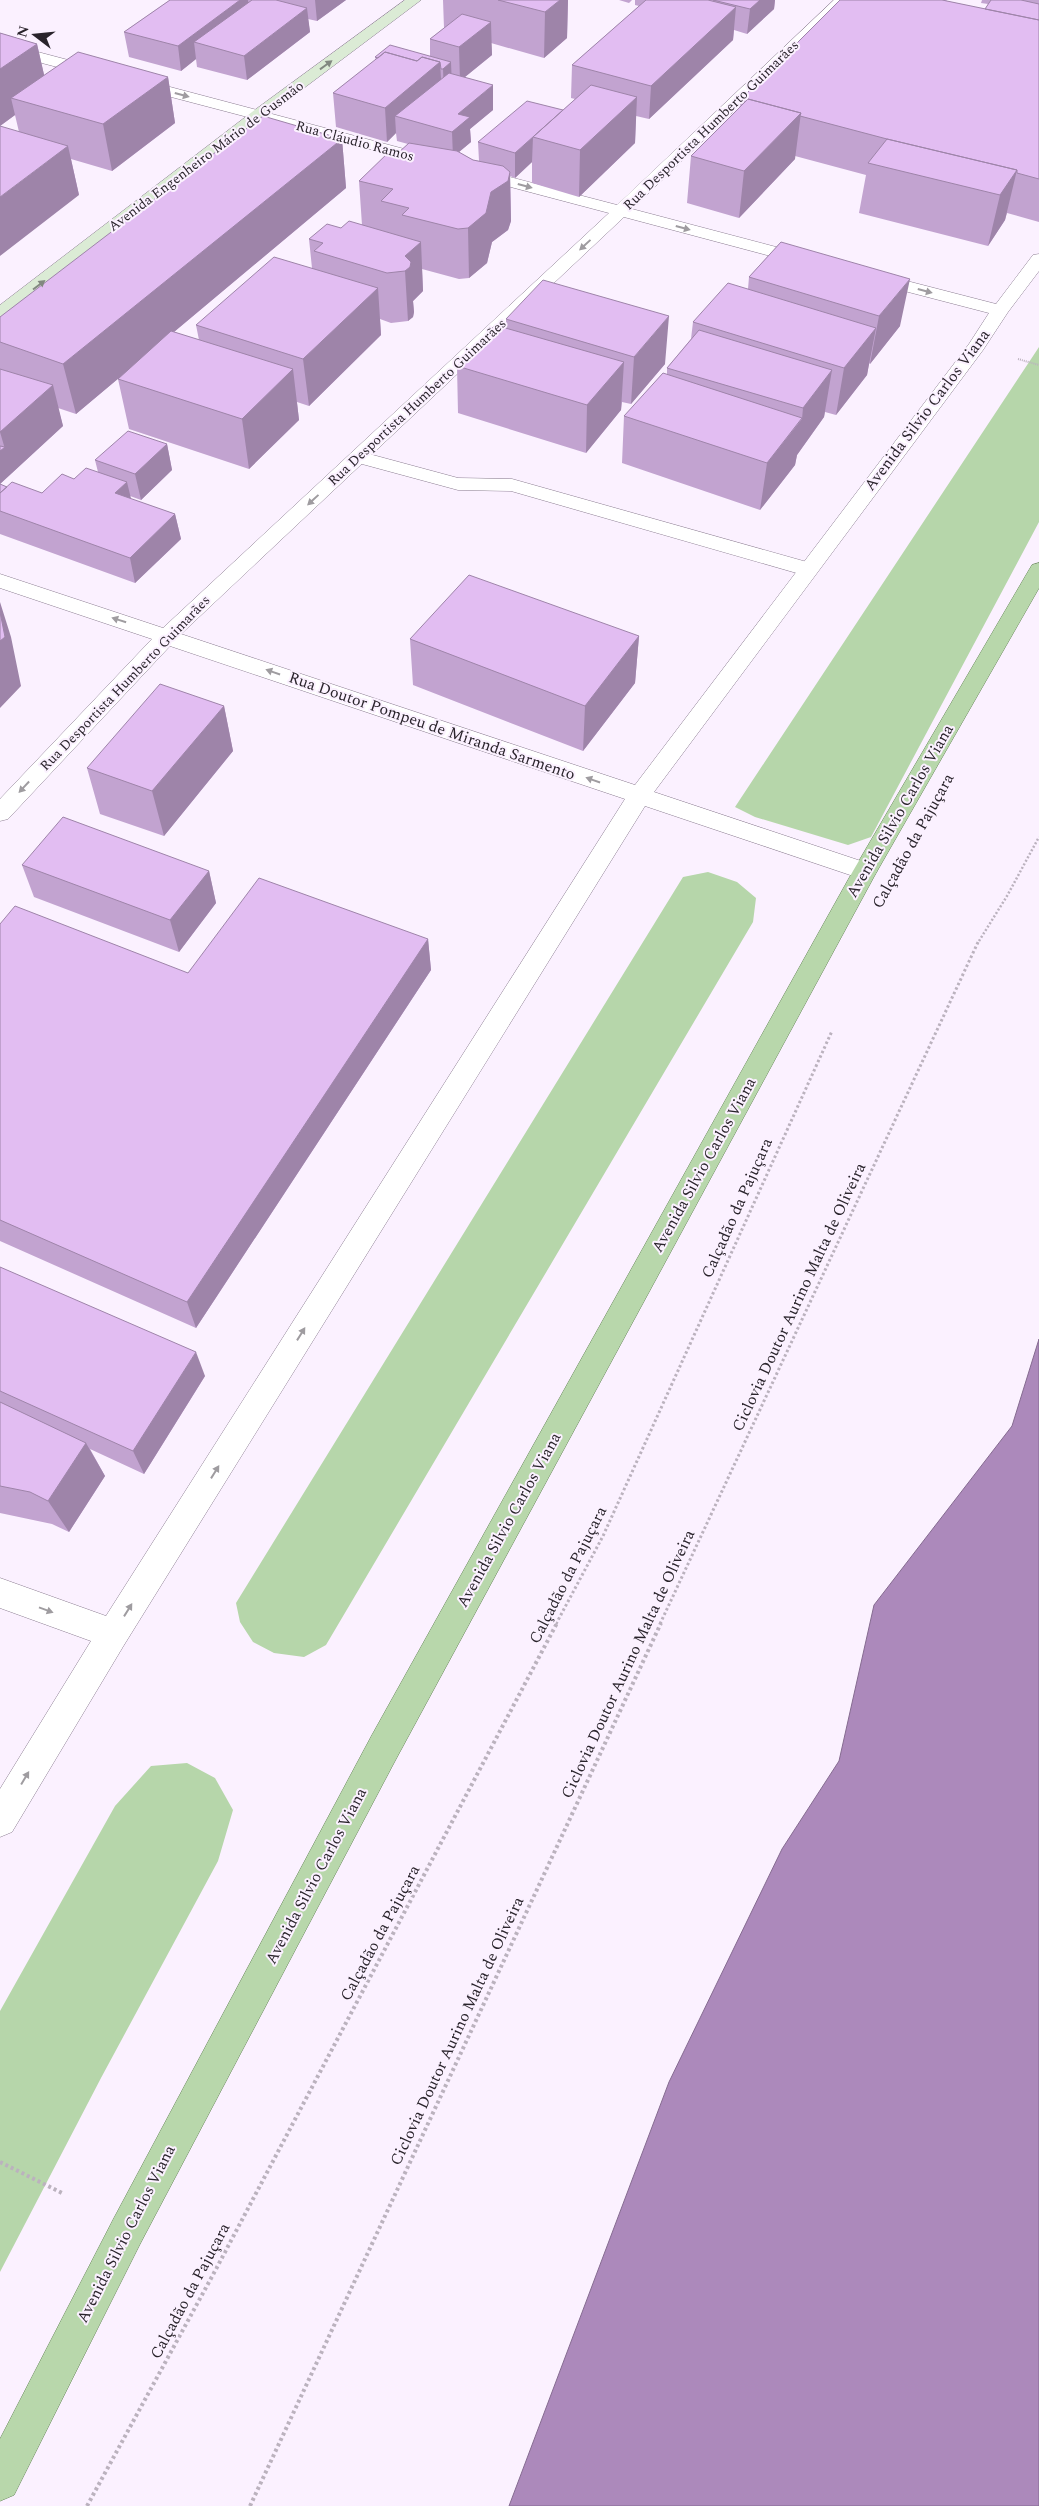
<svg xmlns="http://www.w3.org/2000/svg" width="1039" height="2506" viewBox="0 0 1039 2506" font-family="Spectral,serif">
<rect width="100%" height="100%" fill="#fbf1ff"/>
<path fill="#b6d6aa" d="M 1039,347 L 1039,522 L 871,837 L 848,845 L 755,817 L 735,807 Z
M 708,872 L 737,882 L 756,898 L 753,922 L 326,1645 L 304,1657 L 274,1653 L 253,1642 L 240,1622 L 236,1603 L 683,877 Z
M 187,1763 L 215,1778 L 233,1810 L 218,1861 L 101,2078 L 0,2272 L 0,2011 L 115,1806 L 151,1766 Z"/>
<path fill="#ac89bb" stroke="#856b90" d="M 1039,1339 L 1039,2506 L 509,2506 L 669,2082 L 782,1849 L 839,1761 L 874,1605 L 1012,1426 Z"/>
<g fill="none" stroke-linecap="round" stroke-linejoin="round">
<g stroke="#8c7e92" stroke-width="1">
<path id="lane" d="M 358,451 L 458,478 L 512,479 L 814,564 L 817,569 L 814,574 L 807,576 L 511,491 L 458,490 L 351,461 L 348,457 L 351,453 Z"/>
</g>
<g stroke="#8c7e92" stroke-width="1">
<path id="street" d="M 834,0 L 849,0 L 632,209 L 814,257 L 817,261 L 814,265 L 808,266 L 624,217 L 181,634 L 635,785 L 969,344 L 989,313 L 866,281 L 863,277 L 866,273 L 872,272 L 996,304 L 1033,255 L 1039,254 L 1039,271 L 1008,312 L 983,350 L 654,792 L 873,865 L 877,871 L 873,877 L 865,880 L 645,806 L 124,1645 L 12,1832 L 0,1837 L 0,1789 L 91,1641 L 0,1608 L 0,1578 L 106,1616 L 625,799 L 170,646 L 8,819 L 0,821 L 0,799 L 152,639 L 0,588 L 0,574 L 163,628 L 609,213 L 469,176 L 467,173 L 469,170 L 475,168 L 617,205 Z
M 0,42 L 442,159 L 444,162 L 442,165 L 430,165 L 0,52 Z"/>
</g>
<g stroke="#8c7e92" stroke-width="1">
<path id="secondary" d="M 405,0 L 421,0 L 264,118 L 6,318 L 0,319 L 0,305 L 252,112 Z"/>
</g>
<g stroke="#67875a" stroke-width="1">
<path id="primary" d="M 1039,563 L 1039,588 L 876,873 L 396,1759 L 140,2244 L 14,2495 L 0,2501 L 0,2439 L 114,2218 L 372,1735 L 853,871 L 1029,570 L 1032,565 Z"/>
</g>
<path stroke="#bbb2be" stroke-width="2" stroke-dasharray="1 1" stroke-linecap="butt" d="M 1018,359 L 1039,365"/>
<path stroke="#bbb2be" stroke-width="2.5" stroke-dasharray="2 2" stroke-linecap="butt" d="M 979,941 L 1007,896 L 1039,837"/>
<path stroke="#bbb2be" stroke-width="3" stroke-dasharray="2.5 2.5" stroke-linecap="butt" d="M 556,1624 L 603,1536 L 832,1031
M 660,1624 L 979,940"/>
<path stroke="#bbb2be" stroke-width="4" stroke-dasharray="3 3" stroke-linecap="butt" d="M 0,2162 L 62,2193
M 87,2506 L 215,2271 L 557,1623
M 250,2506 L 661,1623"/>
<use href="#lane" fill="#fff" fill-rule="evenodd"/>
<use href="#street" fill="#fff" fill-rule="evenodd"/>
<use href="#secondary" fill="#dbebd5" fill-rule="evenodd"/>
<use href="#primary" fill="#b8d7ab" fill-rule="evenodd"/>
</g>
<path fill="#c2a3d0" d="M 170,0 L 346,0 L 317,21 L 308,19 L 310,32 L 247,80 L 197,67 L 196,59 L 181,71 L 129,57 L 124,32 Z
M 443,0 L 568,0 L 567,38 L 544,58 L 491,43 L 492,55 L 465,77 L 493,110 L 470,129 L 471,142 L 459,152 L 473,160 L 479,161 L 478,142 L 563,110 L 575,99 L 571,98 L 572,65 L 639,6 L 635,5 L 635,0 L 775,0 L 774,9 L 747,34 L 734,30 L 733,40 L 649,119 L 636,116 L 635,143 L 579,197 L 532,183 L 532,162 L 515,178 L 510,176 L 511,221 L 508,230 L 492,242 L 487,263 L 469,278 L 459,279 L 422,269 L 423,291 L 413,301 L 414,312 L 413,317 L 408,321 L 391,323 L 380,319 L 381,335 L 309,406 L 297,402 L 299,420 L 249,469 L 129,429 L 118,379 L 120,377 L 76,414 L 58,408 L 63,426 L 0,484 L 0,317 L 342,139 L 346,188 L 174,332 L 199,340 L 196,325 L 312,268 L 309,239 L 341,228 L 362,225 L 359,181 L 398,153 L 408,144 L 397,141 L 396,133 L 387,142 L 336,127 L 333,93 L 376,60 L 375,57 L 430,56 L 430,39 L 444,28 Z
M 619,0 L 632,0 L 629,3 Z
M 840,0 L 947,0 L 946,1 L 985,9 L 988,4 L 981,3 L 982,0 L 1039,0 L 1039,222 L 1007,213 L 1005,220 L 988,246 L 859,213 L 866,175 L 795,156 L 795,159 L 739,218 L 687,203 L 691,156 L 739,108 L 740,100 Z
M 0,33 L 37,44 L 44,75 L 168,77 L 175,123 L 112,171 L 71,159 L 79,195 L 19,132 L 15,115 L 0,126 Z
M 781,242 L 900,326 L 870,364 L 869,363 L 867,375 L 836,415 L 825,412 L 824,417 L 797,455 L 795,465 L 760,510 L 622,463 L 624,416 L 667,374 L 667,368 L 691,339 L 693,322 L 748,289 L 749,277 Z
M 506,319 L 665,364 L 631,404 L 622,402 L 621,410 L 586,453 L 458,413 L 457,366 L 506,328 Z
M 167,444 L 172,470 L 141,500 L 130,496 L 131,499 L 175,514 L 181,539 L 135,583 L 0,534 L 0,484 L 7,487 L 42,493 L 74,479 L 98,472 L 95,460 Z
M 639,636 L 635,683 L 583,751 L 413,685 L 410,639 Z
M 224,706 L 233,751 L 164,836 L 100,814 L 87,768 Z
M 22,865 L 209,871 L 216,903 L 179,952 L 34,897 Z
M 0,924 L 188,973 L 428,939 L 431,970 L 196,1328 L 0,1241 Z
M 0,1267 L 205,1376 L 144,1474 L 90,1449 L 105,1476 L 69,1532 L 52,1524 L 0,1513 Z"/>
<path fill="#9e84a9" d="M 240,0 L 248,0 L 250,19 L 194,42 L 196,59 L 181,71 L 178,46 Z
M 315,0 L 346,0 L 317,21 Z
M 560,0 L 568,0 L 567,38 L 544,58 L 545,12 Z
M 760,0 L 775,0 L 774,9 L 747,34 L 750,9 Z
M 736,7 L 733,40 L 649,119 L 651,86 Z
M 307,8 L 310,32 L 247,80 L 244,56 Z
M 491,22 L 492,55 L 460,81 L 459,47 Z
M 37,44 L 48,92 L 11,98 L 15,115 L 0,126 L 0,69 Z
M 440,62 L 442,96 L 395,116 L 396,133 L 387,142 L 385,108 Z
M 451,62 L 452,87 L 444,94 L 443,69 Z
M 168,77 L 175,123 L 112,171 L 103,124 Z
M 493,85 L 493,110 L 470,129 L 471,142 L 453,157 L 452,132 L 458,114 Z
M 637,97 L 635,143 L 579,197 L 580,150 Z
M 801,113 L 795,159 L 739,218 L 744,171 Z
M 533,137 L 532,162 L 515,178 L 515,153 Z
M 342,139 L 346,188 L 76,414 L 63,364 Z
M 68,146 L 79,195 L 0,256 L 0,197 Z
M 1017,170 L 1005,220 L 988,246 L 1000,195 Z
M 510,172 L 511,221 L 508,230 L 492,242 L 487,263 L 469,278 L 468,228 L 491,192 Z
M 421,242 L 423,291 L 413,301 L 414,312 L 413,317 L 408,321 L 405,271 L 405,256 Z
M 910,279 L 900,326 L 870,364 L 879,316 Z
M 378,288 L 381,335 L 309,406 L 303,359 Z
M 669,316 L 665,364 L 631,404 L 634,357 Z
M 876,328 L 867,375 L 836,415 L 844,368 Z
M 624,362 L 621,410 L 586,453 L 587,405 Z
M 293,369 L 299,420 L 249,469 L 242,419 Z
M 832,370 L 824,417 L 797,455 L 795,465 L 760,510 L 767,463 L 802,419 L 803,408 Z
M 53,385 L 63,426 L 12,473 L 0,432 Z
M 167,444 L 172,470 L 141,500 L 135,474 Z
M 5,447 L 12,473 L 0,484 L 0,451 Z
M 127,482 L 133,507 L 115,493 Z
M 175,514 L 181,539 L 135,583 L 130,558 Z
M 0,602 L 11,637 L 21,686 L 0,708 Z
M 639,636 L 635,683 L 583,751 L 585,706 Z
M 224,706 L 233,751 L 164,836 L 152,791 Z
M 209,871 L 216,903 L 179,952 L 170,920 Z
M 428,939 L 431,970 L 196,1328 L 187,1302 Z
M 196,1352 L 205,1376 L 144,1474 L 133,1451 Z
M 86,1443 L 105,1476 L 69,1532 L 48,1501 Z"/>
<path fill="#e2bdf2" stroke="#9e84a9" d="M 170,0 L 240,0 L 178,46 L 124,32 Z
M 252,0 L 276,0 L 307,8 L 244,56 L 194,42 Z
M 498,0 L 560,0 L 545,12 Z
M 646,0 L 708,0 L 736,7 L 651,86 L 572,65 Z
M 713,0 L 760,0 L 750,9 Z
M 840,0 L 942,0 L 1039,20 L 1039,179 L 1017,173 L 1017,170 L 887,139 L 800,116 L 801,113 L 748,99 L 745,102 L 740,100 Z
M 991,0 L 1021,0 L 1039,4 L 1039,20 L 985,9 Z
M 462,14 L 491,22 L 459,47 L 430,39 Z
M 0,33 L 37,44 L 0,69 Z
M 390,45 L 451,62 L 443,69 L 441,69 L 440,62 L 422,57 L 417,61 L 385,52 L 378,58 L 375,57 Z
M 78,52 L 168,77 L 103,124 L 11,98 Z
M 385,52 L 417,61 L 422,57 L 440,62 L 385,108 L 333,93 Z
M 449,73 L 493,85 L 458,114 L 470,117 L 452,132 L 395,116 Z
M 591,85 L 637,97 L 580,150 L 533,137 Z
M 748,99 L 801,113 L 744,171 L 691,156 Z
M 527,101 L 563,110 L 515,153 L 478,142 Z
M 263,116 L 342,139 L 63,364 L 0,342 L 0,317 Z
M 0,126 L 68,146 L 0,197 Z
M 887,139 L 1017,170 L 1000,195 L 868,163 Z
M 409,143 L 457,151 L 473,160 L 503,166 L 510,172 L 508,181 L 491,192 L 486,213 L 468,228 L 458,229 L 402,215 L 409,208 L 381,201 L 393,189 L 359,181 L 390,151 L 398,153 Z
M 349,221 L 421,242 L 405,256 L 411,262 L 410,267 L 405,271 L 387,273 L 314,251 L 323,243 L 309,239 L 327,224 L 341,228 Z
M 781,242 L 910,279 L 879,316 L 749,277 Z
M 274,257 L 378,288 L 303,359 L 196,325 Z
M 543,280 L 669,316 L 634,357 L 506,319 Z
M 728,283 L 876,328 L 844,368 L 693,322 Z
M 495,325 L 624,362 L 587,405 L 457,366 Z
M 699,330 L 832,370 L 803,408 L 667,368 Z
M 171,331 L 293,369 L 242,419 L 118,379 Z
M 0,369 L 53,385 L 0,432 Z
M 663,373 L 802,418 L 767,463 L 624,416 Z
M 128,431 L 167,444 L 135,474 L 95,460 Z
M 0,446 L 5,447 L 0,451 Z
M 86,468 L 127,482 L 115,493 L 175,514 L 130,558 L 0,511 L 0,493 L 12,482 L 42,493 L 62,474 L 74,479 Z
M 0,484 L 7,487 L 0,493 Z
M 469,575 L 639,636 L 585,706 L 410,639 Z
M 0,612 L 5,637 L 0,641 Z
M 160,684 L 224,706 L 152,791 L 87,768 Z
M 63,817 L 209,871 L 170,920 L 22,865 Z
M 259,878 L 428,939 L 187,1302 L 0,1220 L 0,924 L 15,906 L 188,973 Z
M 0,1267 L 196,1352 L 133,1451 L 0,1391 Z
M 0,1402 L 86,1443 L 48,1501 L 30,1492 L 0,1486 Z"/>
<defs><path id="oneway-solid" d="M-6-.8H1V-3.2L6.5 0L1 3.2V.8H-6Z" transform="scale(1.25)"/></defs>
<g fill="#828880">
<use href="#oneway-solid" transform="translate(326 65) rotate(-36)"/>
<use href="#oneway-solid" transform="translate(39 285) rotate(-37)"/>
</g>
<g fill="#9f9ca0">
<use href="#oneway-solid" transform="translate(182 95) rotate(15)"/>
<use href="#oneway-solid" transform="translate(525 186) rotate(15)"/>
<use href="#oneway-solid" transform="translate(683 228) rotate(15)"/>
<use href="#oneway-solid" transform="translate(585 245) rotate(137)"/>
<use href="#oneway-solid" transform="translate(925 291) rotate(15)"/>
<use href="#oneway-solid" transform="translate(313 500) rotate(137)"/>
<use href="#oneway-solid" transform="translate(119 620) rotate(-162)"/>
<use href="#oneway-solid" transform="translate(273 672) rotate(-161)"/>
<use href="#oneway-solid" transform="translate(593 780) rotate(-161)"/>
<use href="#oneway-solid" transform="translate(24 787) rotate(133)"/>
<use href="#oneway-solid" transform="translate(301 1334) rotate(-58)"/>
<use href="#oneway-solid" transform="translate(215 1472) rotate(-58)"/>
<use href="#oneway-solid" transform="translate(46 1610) rotate(20)"/>
<use href="#oneway-solid" transform="translate(128 1610) rotate(-58)"/>
<use href="#oneway-solid" transform="translate(25 1778) rotate(-59)"/>
</g>
<g text-anchor="middle" dominant-baseline="central" stroke-width="4" stroke-linejoin="round" paint-order="stroke">
<g font-size="14" fill="#2a242c" stroke="#fbf1ff">
<text transform="translate(711 125) rotate(-44)">Rua Desportista Humberto Guimarães</text>
<text transform="translate(355 141) rotate(15)">Rua Cláudio Ramos</text>
<text transform="translate(206 156) rotate(-37)">Avenida Engenheiro Mário de Gusmão</text>
<text transform="translate(417 402) rotate(-43)">Rua Desportista Humberto Guimarães</text>
<text transform="translate(125 683) rotate(-46)">Rua Desportista Humberto Guimarães</text>
</g>
<g font-size="16" fill="#2a242c" stroke="#fbf1ff">
<text transform="translate(927 410) rotate(-53)">Avenida Silvio Carlos Viana</text>
<text transform="translate(432 726) rotate(19)">Rua Doutor Pompeu de Miranda Sarmento</text>
<text transform="translate(900 811) rotate(-60)">Avenida Silvio Carlos Viana</text>
<text transform="translate(913 841) rotate(-61)">Calçadão da Pajuçara</text>
<text transform="translate(704 1165) rotate(-61)">Avenida Silvio Carlos Viana</text>
<text transform="translate(737 1208) rotate(-66)">Calçadão da Pajuçara</text>
<text transform="translate(799 1297) rotate(-65)">Ciclovia Doutor Aurino Malta de Oliveira</text>
<text transform="translate(509 1520) rotate(-61)">Avenida Silvio Carlos Viana</text>
<text transform="translate(568 1575) rotate(-63)">Calçadão da Pajuçara</text>
<text transform="translate(628 1664) rotate(-65)">Ciclovia Doutor Aurino Malta de Oliveira</text>
<text transform="translate(316 1876) rotate(-62)">Avenida Silvio Carlos Viana</text>
<text transform="translate(380 1933) rotate(-62)">Calçadão da Pajuçara</text>
<text transform="translate(457 2031) rotate(-65)">Ciclovia Doutor Aurino Malta de Oliveira</text>
<text transform="translate(126 2234) rotate(-63)">Avenida Silvio Carlos Viana</text>
<text transform="translate(190 2291) rotate(-62)">Calçadão da Pajuçara</text>
</g>
</g>
<g transform="translate(35 35) rotate(286)" stroke="#fbf1ff" stroke-width="4" paint-order="stroke">
<path d="M0-4L9 19L0 12L-9 19Z" fill="#2a242c"/>
<text y="-8" font-size="14" font-weight="bold" text-anchor="middle" fill="#2a242c">N</text>
</g>
</svg>
